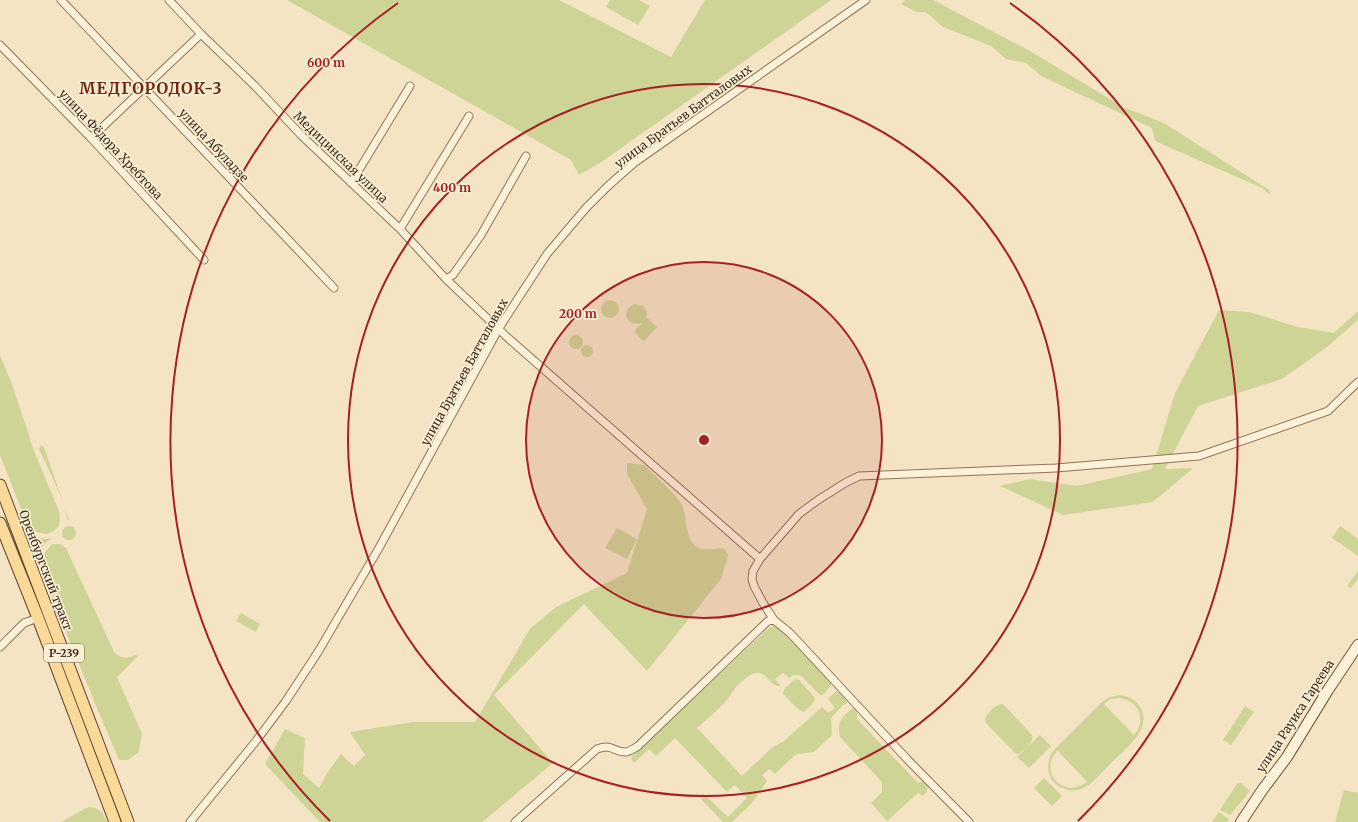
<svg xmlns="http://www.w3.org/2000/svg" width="1358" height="822" viewBox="0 0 1358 822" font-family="Merriweather,serif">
<rect width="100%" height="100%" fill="#f4e4c4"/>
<path fill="#ced496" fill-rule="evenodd" d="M 287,0 L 559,0 L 671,57 L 705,0 L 831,0 L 600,163 L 579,175 L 571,160 Z
M 610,0 L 639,0 L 650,6 L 638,25 L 606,7 Z
M 906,0 L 933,0 L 1030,51 L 1125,108 L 1164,123 L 1269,190 L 1270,195 L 1262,188 L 1155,141 L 1152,128 L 1041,76 L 1026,63 L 1006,59 L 991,46 L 943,27 L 926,12 L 916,12 L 901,4 Z
M601 309a9 9 0 1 1 18 0a9 9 0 1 1-18 0Z
M 635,304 L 643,306 L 647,312 L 646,319 L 647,318 L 657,327 L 644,341 L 634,332 L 642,323 C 626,328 619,310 635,304 Z
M 1219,310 L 1249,312 L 1298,327 L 1334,333 L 1358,311 L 1358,320 L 1327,347 L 1282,379 L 1198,406 L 1165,469 L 1193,468 L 1153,502 L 1063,515 L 1000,486 L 1030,479 L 1077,486 L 1152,469 L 1175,393 Z
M569 342a7 7 0 1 1 14 0a7 7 0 1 1-14 0Z
M581 351a6 6 0 1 1 12 0a6 6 0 1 1-12 0Z
M 0,355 L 13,387 L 34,451 L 59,511 L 60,518 L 59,526 L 54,531 L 46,534 L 36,532 L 31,528 L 25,519 L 0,455 Z
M 41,445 L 44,447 L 69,520 L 67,520 C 67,504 46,465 39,449 Z
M 627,463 L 644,465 C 652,472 679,498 682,505 C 687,517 685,540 697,547 C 705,552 715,547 724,549 L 728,554 L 727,560 L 721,579 L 647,671 L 584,604 L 494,695 L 553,763 L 482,822 L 320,822 L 265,764 L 285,729 L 305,738 L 303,774 L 319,788 L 327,773 L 341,754 L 354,766 L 365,755 L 350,732 L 413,722 L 475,722 L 530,629 L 556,607 L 627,573 L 647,509 L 627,474 Z
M62 533a7 7 0 1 1 14 0a7 7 0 1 1-14 0Z
M 1340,526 L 1358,539 L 1358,556 L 1332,538 Z
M 23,528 C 32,537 40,541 52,538 C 43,544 38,549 36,560 Z
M 617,528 L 637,539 L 627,559 L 605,548 Z
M 52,544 L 60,544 L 66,548 L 114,652 C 120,659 127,659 135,655 L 138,656 L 117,677 L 142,734 C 141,741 139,746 139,752 L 128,760 L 119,760 L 101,718 L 42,573 L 42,556 Z
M 1358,571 L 1358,579 L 1351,588 L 1347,586 Z
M 241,613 L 260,624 L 256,632 L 236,621 Z
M 773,626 L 782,630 L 831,682 L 831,685 L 824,694 L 821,695 L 818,693 L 800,675 L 793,675 L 789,678 L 783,673 L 775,679 L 781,686 C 770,688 768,671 755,673 C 750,673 737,685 734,690 C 731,693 730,697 727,700 C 718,710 707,719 697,728 L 742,776 L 773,747 L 784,741 L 822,707 L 828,713 L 835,708 L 828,699 L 836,691 L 841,693 L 847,701 L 846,704 L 843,705 L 831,718 L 832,735 L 814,752 L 798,754 L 794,756 L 775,774 L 769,769 L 762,775 L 767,781 L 752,803 L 732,822 L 723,822 L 701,799 L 703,793 L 728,817 L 747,798 L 735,785 L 727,792 L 675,738 L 656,756 L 649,749 L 634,763 L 632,760 L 631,758 L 635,753 L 770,627 Z
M 795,679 L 799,680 L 815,698 L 814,702 L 804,712 L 799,710 L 783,694 L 784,689 Z
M 1119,695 C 1128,696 1135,699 1140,707 C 1154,729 1124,750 1110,764 C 1101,773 1090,788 1077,790 C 1067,792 1056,787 1051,778 C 1046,770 1048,760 1052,752 L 1102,702 L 1110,697 ZM 1119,698 C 1139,700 1147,720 1134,735 L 1104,704 L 1111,699 ZM 1057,751 L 1058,751 L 1087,782 C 1064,800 1038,772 1057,751 Z
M 1001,704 L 1004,705 L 1032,735 C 1034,743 1024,751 1018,754 L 1014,752 L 986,723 L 985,719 C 987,713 994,706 1001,704 Z
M 1245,706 L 1254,712 L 1243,727 L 1235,722 Z
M 855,708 L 857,709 L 857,719 L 918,783 L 924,780 C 929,786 929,790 923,796 L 918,793 L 887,821 L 871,803 L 882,792 L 882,782 L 840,737 C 838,726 838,721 847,713 C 850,710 851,709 855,708 Z
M 1235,722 L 1243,728 L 1231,745 L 1223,740 Z
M 1040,735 L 1051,746 L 1029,768 L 1017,757 Z
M 1044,778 L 1062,796 L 1052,806 L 1034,788 Z
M 1241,783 L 1250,791 L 1230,815 L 1220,810 L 1237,784 Z
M 1344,790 L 1358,793 L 1358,822 L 1335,822 Z
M 91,807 C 101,809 103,813 107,822 L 61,822 L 86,808 Z
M 1219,812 L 1229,819 L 1227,822 L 1212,822 Z"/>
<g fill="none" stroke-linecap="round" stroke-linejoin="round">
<g stroke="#917457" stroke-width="9">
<path id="street" d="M 61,0 L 334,288
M 169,0 L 201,34 L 255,86 L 302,136 L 400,229 L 446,279 L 508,338 L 760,559
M 0,45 L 91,138 L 204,260
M 91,138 L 201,34
M 351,183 L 410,86
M 400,229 L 469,116
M 446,279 L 453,275 L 481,235 L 526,156
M 0,647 L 24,623 L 38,618
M 190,822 L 256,741 L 286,701 L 318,652 L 379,548 L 499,328 L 521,294 L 547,254 L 586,208 L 609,185 L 634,163 L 866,0
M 515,822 L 597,749 C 614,743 614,753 626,752 C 630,751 635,748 638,746 L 768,621 L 774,620
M 969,822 L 907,759 L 790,633 L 774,620 L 763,603 L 754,586 L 752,579 L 753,571 L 760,559 L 799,514 L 818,500 L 845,483 L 859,476 L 1056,468 L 1199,456 L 1328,411 L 1358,382"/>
</g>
<g stroke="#73553a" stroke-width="12">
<path id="secondary" d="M 1241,822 L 1263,789 L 1287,757 L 1328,690 L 1358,645"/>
</g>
<g stroke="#5f422c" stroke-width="13">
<path id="primary" d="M 0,485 L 128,822
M 0,523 L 38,618 L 115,822"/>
</g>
<use href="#street" stroke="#fdf1d9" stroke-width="7"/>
<use href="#secondary" stroke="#fdf1d9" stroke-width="10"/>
<use href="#primary" stroke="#fbd998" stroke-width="11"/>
</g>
<circle cx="704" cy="440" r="178" fill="#a81f25" fill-opacity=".12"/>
<g fill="none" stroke="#a81f25" stroke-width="2">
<circle cx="704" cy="440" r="178"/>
<circle cx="704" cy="440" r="356"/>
<path d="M330 821A534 534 0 0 1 398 3M1010 3A534 534 0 0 1 1078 821"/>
</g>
<g text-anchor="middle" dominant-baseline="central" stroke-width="3.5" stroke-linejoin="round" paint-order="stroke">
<rect fill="#faeed5" stroke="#776754" stroke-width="1" x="44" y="644" width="40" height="18" rx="3"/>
<g font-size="11" font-weight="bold" fill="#3f2d1d">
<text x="64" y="653">Р-239</text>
</g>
<g font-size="12" fill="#3f2d1d" stroke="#faeed5">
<text transform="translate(683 116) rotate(-36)">улица Братьев Батталовых</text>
<text transform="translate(111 144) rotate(47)">улица Фёдора Хребтова</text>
<text transform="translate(214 145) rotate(47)">улица Абуладзе</text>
<text transform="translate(341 157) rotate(44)">Медицинская улица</text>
<text transform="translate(464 372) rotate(-61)">улица Братьев Батталовых</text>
<text transform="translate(46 570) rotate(69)">Оренбургский тракт</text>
<text transform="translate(1295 716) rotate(-57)">улица Рауиса Гареева</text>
</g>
<g font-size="16" font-weight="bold" letter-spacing="1" fill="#722717" stroke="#faeed5">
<text x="151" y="88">МЕДГОРОДОК-3</text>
</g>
</g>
<circle cx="704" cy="440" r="6" fill="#a81f25" stroke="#faeed5" stroke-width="2"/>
<g font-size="12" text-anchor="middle" font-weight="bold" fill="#a81f25" stroke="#faeed5" stroke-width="3.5" stroke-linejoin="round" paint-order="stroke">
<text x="326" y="67">600 m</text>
<text x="452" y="192">400 m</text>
<text x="578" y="318">200 m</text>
</g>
</svg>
